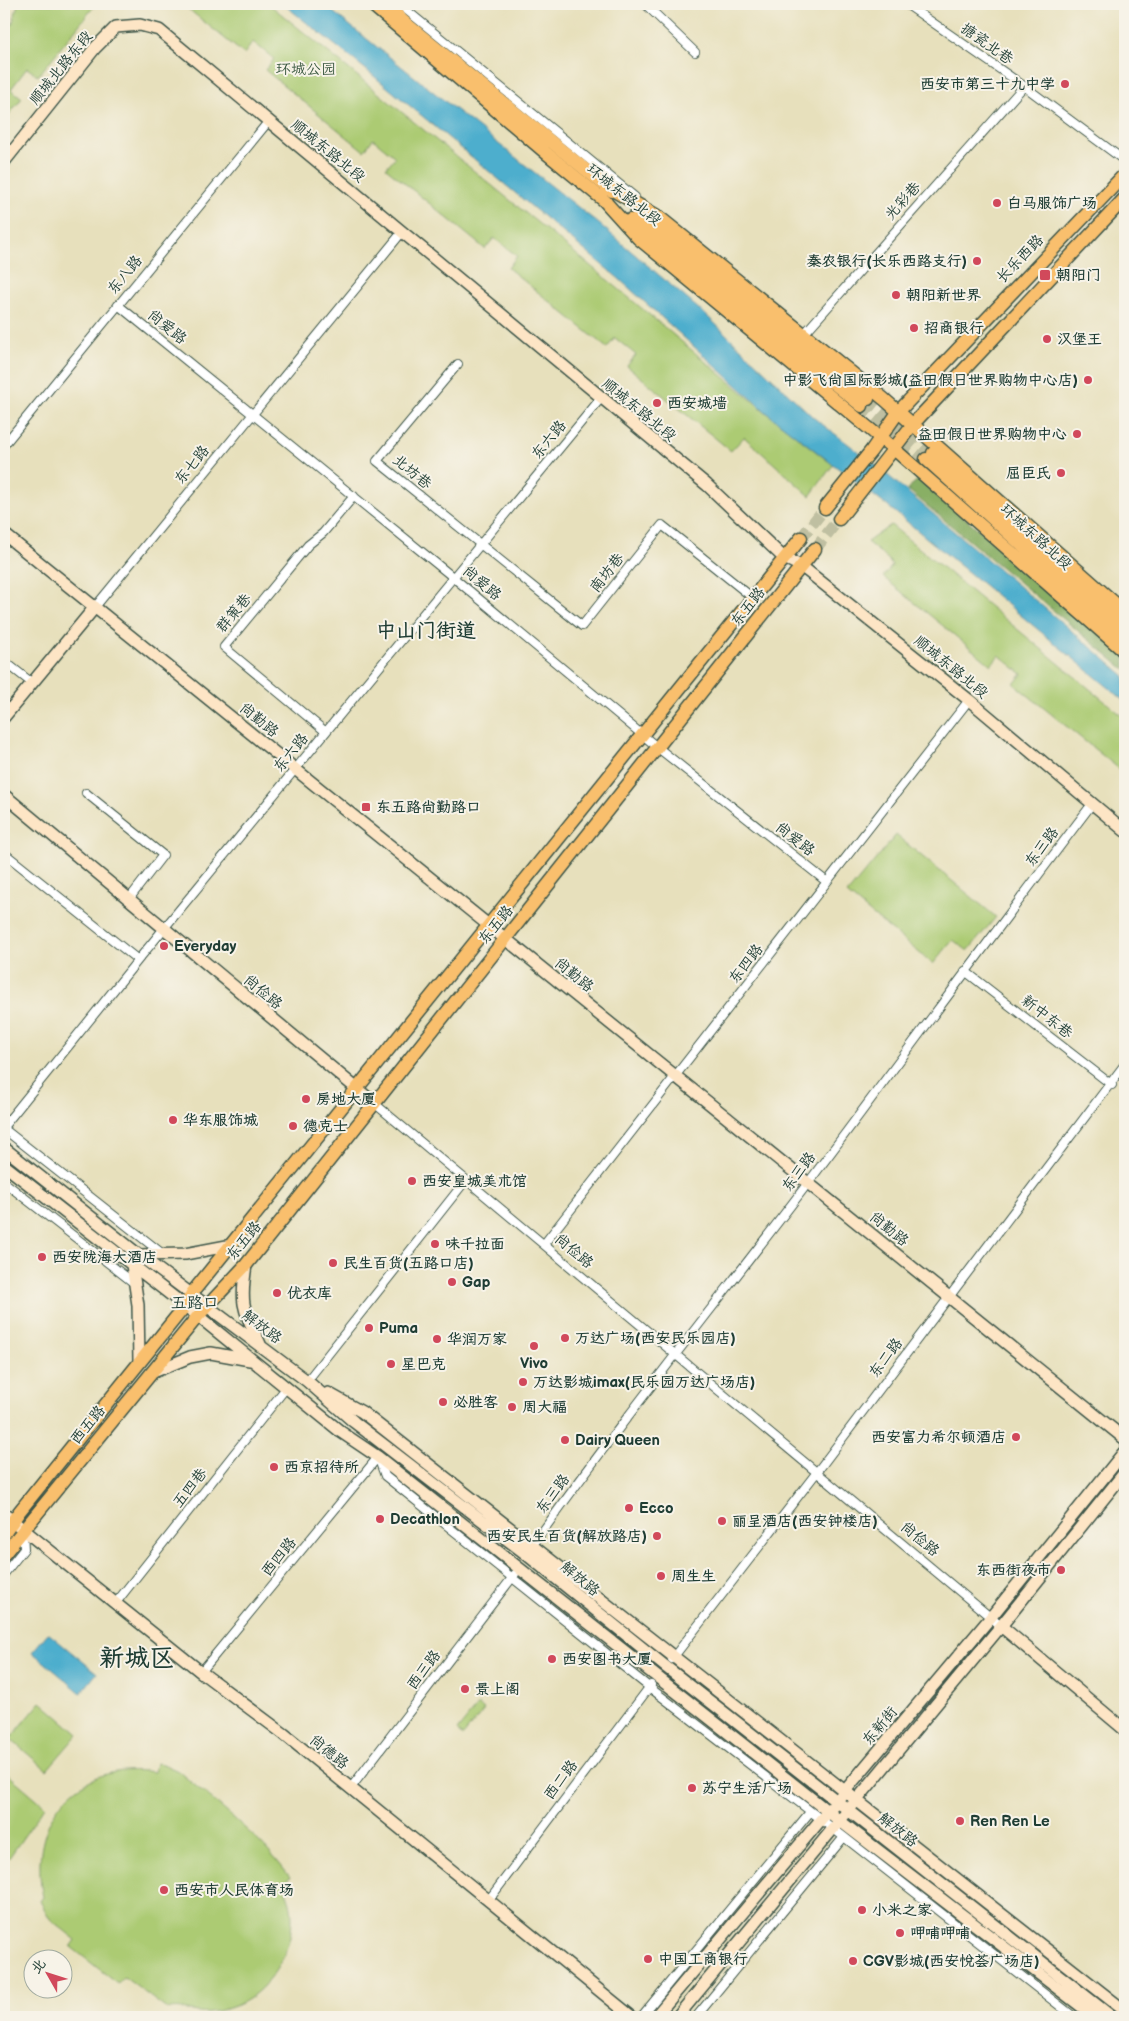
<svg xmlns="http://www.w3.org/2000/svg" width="1129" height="2021" viewBox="0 0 1129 2021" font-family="'Balsamiq Sans','LXGW WenKai TC',sans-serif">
<rect width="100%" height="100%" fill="#f7f3e8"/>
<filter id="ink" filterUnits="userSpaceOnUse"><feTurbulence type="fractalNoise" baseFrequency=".02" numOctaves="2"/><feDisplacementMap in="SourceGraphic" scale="10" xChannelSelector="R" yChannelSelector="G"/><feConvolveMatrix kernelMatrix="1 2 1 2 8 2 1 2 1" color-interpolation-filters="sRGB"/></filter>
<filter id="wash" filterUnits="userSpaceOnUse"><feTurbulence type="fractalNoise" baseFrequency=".0096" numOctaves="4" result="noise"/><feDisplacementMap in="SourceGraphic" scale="20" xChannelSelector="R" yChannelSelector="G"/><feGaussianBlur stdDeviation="1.12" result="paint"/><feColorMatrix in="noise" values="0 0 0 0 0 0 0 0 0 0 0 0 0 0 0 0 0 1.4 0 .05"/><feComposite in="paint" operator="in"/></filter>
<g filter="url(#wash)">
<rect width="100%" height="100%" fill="#e7e0bc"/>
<path fill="#accb73" stroke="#668454" d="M 18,4 L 96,4 L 38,76 L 27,68 L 11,89 L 22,98 L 4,121 L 4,36 L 12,25 Z
M 182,4 L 269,4 L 603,276 L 773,418 L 833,465 L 810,496 L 744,437 L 731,451 L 627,366 L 636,355 L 615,338 L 607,348 L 508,268 L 517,256 L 494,238 L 485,249 L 386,168 L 395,157 L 373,139 L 364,151 L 265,70 L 274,59 L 253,42 L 244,54 Z
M 891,525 L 1125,718 L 1125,769 L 1123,772 L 1014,684 L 1022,674 L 999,655 L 991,665 L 883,577 L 892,566 L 888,559 L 867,542 Z
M 896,835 L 996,917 L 968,951 L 953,940 L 933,964 L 847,894 Z
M 41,1702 L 78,1734 L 47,1770 L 10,1739 Z
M 478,1705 L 484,1710 L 463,1736 L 457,1731 Z
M 156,1763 L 163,1764 L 178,1771 C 217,1805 260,1836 290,1877 L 283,1883 C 288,1895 292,1907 292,1920 C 291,1959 261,2003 221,2010 C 214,2012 205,2013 198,2012 C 188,2011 177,2006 168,2010 L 124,1977 L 118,1984 L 71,1947 L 76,1940 L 50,1919 L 40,1901 L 43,1897 C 27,1822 74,1760 154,1772 Z
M 4,1771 L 45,1806 L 4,1865 Z"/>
<path fill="#89af65" stroke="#54764c" d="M 919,479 L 1081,616 L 1125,656 L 1125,670 L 907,489 Z"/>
<path fill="#4eaecd" stroke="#367680" d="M 283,4 L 323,4 L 598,223 L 707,316 L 814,418 L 872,462 L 1125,676 L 1125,701 L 895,512 L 773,418 L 618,278 L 364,68 Z
M 48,1633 L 97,1673 L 81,1693 L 32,1652 Z"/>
</g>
<g filter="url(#ink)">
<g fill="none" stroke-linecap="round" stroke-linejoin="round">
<path stroke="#bfbfa1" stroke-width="12" stroke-dasharray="12 6" stroke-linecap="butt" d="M 868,399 L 933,453
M 862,406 L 926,459
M 801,538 L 825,508
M 815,549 L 839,519"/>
<g stroke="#3d5548" stroke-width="10">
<path id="street" d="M 399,4 L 635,197
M 645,4 L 695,52
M 906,4 L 1024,86 L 1125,161
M 118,305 L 454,578 L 657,747 L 827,882
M 804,334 L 1024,86
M 458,364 L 377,461 L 582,626 L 662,525 L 753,598
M 4,445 L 268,122
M 95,607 L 403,231
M 4,661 L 32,683
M 326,732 L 224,647 L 308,545 L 323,533 L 354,496
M 86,793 L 163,855 L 129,899
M 4,853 L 138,960
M 965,971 L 1112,1085
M 374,1103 L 1001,1626
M 4,1126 L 138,960 L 601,398
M 4,1129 L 164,1255
M 4,1182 L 134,1283
M 544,1244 L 969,700
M 307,1381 L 466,1180
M 530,1549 C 619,1424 715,1305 808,1183 C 903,1057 996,930 1092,804
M 4,1574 L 24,1549 L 23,1531
M 115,1604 L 286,1388
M 672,1659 L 817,1472 L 1125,1064
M 201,1672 L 378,1457 L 385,1476 L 649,1687 L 844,1837 L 1074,2017
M 350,1789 L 515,1574
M 488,1901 L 651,1685
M 641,2017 L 810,1812
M 696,2017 L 844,1837"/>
</g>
<g stroke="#3d5548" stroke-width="14">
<path id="secondary" d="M 4,162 L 95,48 L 116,27 L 140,25 L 159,30 L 707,485 L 784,558 L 801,566 L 969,700 L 1125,831
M 4,534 L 1125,1439
M 4,717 L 95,607
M 4,795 L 374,1103
M 4,1148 L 139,1255 L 307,1381 L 354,1422 L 526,1554 L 666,1667 L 1112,2017
M 4,1165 L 198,1316 L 341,1432 L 378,1457 L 840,1821 L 1095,2017
M 139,1255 L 185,1254 L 232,1245
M 132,1265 L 138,1305 L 139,1362
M 246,1265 C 240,1305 243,1308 260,1344
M 151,1373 L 190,1357 L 211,1353 L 250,1360
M 328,1393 L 362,1412 L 1125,2011
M 4,1514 L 201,1672 L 284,1734 L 632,2017
M 1001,1626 L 1125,1730
M 655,2017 L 991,1617 L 1125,1451
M 677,2017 L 1001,1626 L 1125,1472"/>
</g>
<g stroke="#3d5548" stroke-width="15">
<path id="primary" d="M 371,4 L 545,152 L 606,202
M 386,4 L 403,21 L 612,191
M 606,186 L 659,217 L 884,399 L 1125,612
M 600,196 L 638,238 L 894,449 L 1125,652
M 637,211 L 868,399
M 630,220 L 862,406
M 933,453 L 1125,625
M 926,459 L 1125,638
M 825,508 L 871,451 L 899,411 L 1125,174
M 839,519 L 913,424 L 1125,198
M 4,1534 L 19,1512 L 185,1306 L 192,1293 L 801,538
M 4,1554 L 198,1316 L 246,1265 L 815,549"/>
</g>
<use href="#street" stroke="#fff" stroke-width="8"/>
<use href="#secondary" stroke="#fde5c5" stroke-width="11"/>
<use href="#primary" stroke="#f9bf6d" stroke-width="12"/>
</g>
</g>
<g fill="#d1495b" stroke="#f7f3e8" stroke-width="2">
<circle cx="1065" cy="84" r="5"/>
<circle cx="997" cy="203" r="5"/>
<circle cx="977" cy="261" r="5"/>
<rect x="1039" y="269" width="12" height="12" rx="2.5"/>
<circle cx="896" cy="295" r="5"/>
<circle cx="914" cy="328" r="5"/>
<circle cx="1047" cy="339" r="5"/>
<circle cx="1088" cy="380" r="5"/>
<circle cx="657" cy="403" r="5"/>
<circle cx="1077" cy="434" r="5"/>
<circle cx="1061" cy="473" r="5"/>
<rect x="361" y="802" width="10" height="10" rx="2.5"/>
<circle cx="164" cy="946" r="5"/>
<circle cx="306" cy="1099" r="5"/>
<circle cx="173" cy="1120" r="5"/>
<circle cx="293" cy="1126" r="5"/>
<circle cx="412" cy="1181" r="5"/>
<circle cx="435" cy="1244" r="5"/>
<circle cx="42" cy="1257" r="5"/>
<circle cx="333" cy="1263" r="5"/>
<circle cx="452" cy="1282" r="5"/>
<circle cx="277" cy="1293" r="5"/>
<circle cx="369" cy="1328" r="5"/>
<circle cx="565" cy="1338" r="5"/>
<circle cx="437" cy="1339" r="5"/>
<circle cx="534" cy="1346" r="5"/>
<circle cx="391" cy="1364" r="5"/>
<circle cx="523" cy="1382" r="5"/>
<circle cx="443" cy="1402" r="5"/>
<circle cx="512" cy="1407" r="5"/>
<circle cx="1016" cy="1437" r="5"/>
<circle cx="565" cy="1440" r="5"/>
<circle cx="274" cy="1467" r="5"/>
<circle cx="629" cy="1508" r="5"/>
<circle cx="380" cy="1519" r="5"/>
<circle cx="722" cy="1521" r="5"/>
<circle cx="657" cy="1536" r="5"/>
<circle cx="1061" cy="1570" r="5"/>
<circle cx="661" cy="1576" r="5"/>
<circle cx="552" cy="1659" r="5"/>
<circle cx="465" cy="1689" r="5"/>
<circle cx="692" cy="1788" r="5"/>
<circle cx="960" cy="1821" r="5"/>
<circle cx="164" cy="1890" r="5"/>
<circle cx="862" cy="1910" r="5"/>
<circle cx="900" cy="1933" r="5"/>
<circle cx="648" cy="1959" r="5"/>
<circle cx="853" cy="1961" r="5"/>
</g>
<g text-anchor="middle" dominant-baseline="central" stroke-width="4" stroke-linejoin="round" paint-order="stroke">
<g font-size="15" fill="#1f3d34" stroke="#f7f3e8">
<text transform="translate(987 44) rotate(35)">搪瓷北巷</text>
<text transform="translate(61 68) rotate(-51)">顺城北路东段</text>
<text transform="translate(328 151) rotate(39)">顺城东路北段</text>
<text transform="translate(624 195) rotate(38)">环城东路北段</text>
<text transform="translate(903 201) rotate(-48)">光彩巷</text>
<text transform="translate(1020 259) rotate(-46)">长乐西路</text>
<text transform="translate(125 275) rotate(-51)">东八路</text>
<text transform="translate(167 327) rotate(39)">尚爱路</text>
<text transform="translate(639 410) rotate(39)">顺城东路北段</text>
<text transform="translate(549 440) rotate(-51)">东六路</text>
<text transform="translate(192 465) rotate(-51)">东七路</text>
<text transform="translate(412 472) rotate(39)">北坊巷</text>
<text transform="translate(1036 537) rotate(42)">环城东路北段</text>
<text transform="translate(607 573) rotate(-52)">南坊巷</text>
<text transform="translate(482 583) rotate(40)">尚爱路</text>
<text transform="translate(748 607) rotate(-52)">东五路</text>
<text transform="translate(234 613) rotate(-50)">群策巷</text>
<text transform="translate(951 667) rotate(39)">顺城东路北段</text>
<text transform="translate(259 720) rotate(39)">尚勤路</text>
<text transform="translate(291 753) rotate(-51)">东六路</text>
<text transform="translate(795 839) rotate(38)">尚爱路</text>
<text transform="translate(1042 847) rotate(-53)">东三路</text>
<text transform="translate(496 925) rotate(-51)">东五路</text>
<text transform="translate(746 964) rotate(-52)">东四路</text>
<text transform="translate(574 975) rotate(39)">尚勤路</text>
<text transform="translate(263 992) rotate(40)">尚俭路</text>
<text transform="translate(1047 1017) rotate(38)">新中东巷</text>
<text transform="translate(799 1172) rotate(-53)">东三路</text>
<text transform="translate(889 1229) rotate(39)">尚勤路</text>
<text transform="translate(244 1241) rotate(-51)">东五路</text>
<text transform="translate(574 1251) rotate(40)">尚俭路</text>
<text transform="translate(262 1327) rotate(37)">解放路</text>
<text transform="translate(886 1358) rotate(-53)">东二路</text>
<text transform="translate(88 1425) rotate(-51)">西五路</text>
<text transform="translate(190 1488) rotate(-52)">五四巷</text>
<text transform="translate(553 1494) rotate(-53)">东三路</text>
<text transform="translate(920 1539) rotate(40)">尚俭路</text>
<text transform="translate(279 1557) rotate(-51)">西四路</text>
<text transform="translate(580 1579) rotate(39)">解放路</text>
<text transform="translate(424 1670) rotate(-53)">西三路</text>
<text transform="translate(880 1726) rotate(-50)">东新街</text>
<text transform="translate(329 1752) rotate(39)">尚德路</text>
<text transform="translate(561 1780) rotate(-53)">西二路</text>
<text transform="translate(898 1830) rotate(38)">解放路</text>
</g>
<g font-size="15" fill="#3b5941" stroke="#f7f3e8">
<text x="306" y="69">环城公园</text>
</g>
<g font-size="15" font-weight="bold" fill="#1f3d34" stroke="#f7f3e8" text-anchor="start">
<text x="1055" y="84" text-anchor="end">西安市第三十九中学</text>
<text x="1007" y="203">白马服饰广场</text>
<text x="967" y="261" text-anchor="end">秦农银行(长乐西路支行)</text>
<text x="1056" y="275">朝阳门</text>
<text x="906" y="295">朝阳新世界</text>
<text x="924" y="328">招商银行</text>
<text x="1057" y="339">汉堡王</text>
<text x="1078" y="380" text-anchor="end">中影飞尚国际影城(益田假日世界购物中心店)</text>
<text x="667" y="403">西安城墙</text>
<text x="1067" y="434" text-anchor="end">益田假日世界购物中心</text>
<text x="1051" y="473" text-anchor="end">屈臣氏</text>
<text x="376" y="807">东五路尚勤路口</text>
<text x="174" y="946">Everyday</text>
<text x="316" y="1099">房地大厦</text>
<text x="183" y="1120">华东服饰城</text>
<text x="303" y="1126">德克士</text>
<text x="422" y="1181">西安皇城美术馆</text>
<text x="445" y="1244">味千拉面</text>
<text x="52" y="1257">西安陇海大酒店</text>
<text x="343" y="1263">民生百货(五路口店)</text>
<text x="462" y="1282">Gap</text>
<text x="287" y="1293">优衣库</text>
<text x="379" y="1328">Puma</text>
<text x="575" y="1338">万达广场(西安民乐园店)</text>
<text x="447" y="1339">华润万家</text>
<text x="534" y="1363" text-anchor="middle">Vivo</text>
<text x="401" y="1364">星巴克</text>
<text x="533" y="1382">万达影城imax(民乐园万达广场店)</text>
<text x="453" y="1402">必胜客</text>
<text x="522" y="1407">周大福</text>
<text x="1006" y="1437" text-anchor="end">西安富力希尔顿酒店</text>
<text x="575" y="1440">Dairy Queen</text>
<text x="284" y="1467">西京招待所</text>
<text x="639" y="1508">Ecco</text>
<text x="390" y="1519">Decathlon</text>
<text x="732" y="1521">丽呈酒店(西安钟楼店)</text>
<text x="647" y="1536" text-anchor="end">西安民生百货(解放路店)</text>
<text x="1051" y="1570" text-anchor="end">东西街夜市</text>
<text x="671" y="1576">周生生</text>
<text x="562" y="1659">西安图书大厦</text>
<text x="475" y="1689">景上阁</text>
<text x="702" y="1788">苏宁生活广场</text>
<text x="970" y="1821">Ren Ren Le</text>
<text x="174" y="1890">西安市人民体育场</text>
<text x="872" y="1910">小米之家</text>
<text x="910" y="1933">呷哺呷哺</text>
<text x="658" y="1959">中国工商银行</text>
<text x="863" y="1961">CGV影城(西安悦荟广场店)</text>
</g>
<g font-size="16" fill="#1f3d34" stroke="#f7f3e8">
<text x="195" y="1303">五路口</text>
</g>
<g font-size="20" font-weight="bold" fill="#1f3d34" stroke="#f7f3e8">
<text x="426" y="631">中山门街道</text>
</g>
<g font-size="25" font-weight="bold" fill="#1f3d34" stroke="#f7f3e8">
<text x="137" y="1658">新城区</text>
</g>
</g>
<rect width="1129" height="2021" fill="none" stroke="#f7f3e8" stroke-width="20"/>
<g transform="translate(48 1974) rotate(309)"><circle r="24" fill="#f7f3e8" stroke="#a1aaa0"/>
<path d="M0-4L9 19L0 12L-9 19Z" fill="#d1495b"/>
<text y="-8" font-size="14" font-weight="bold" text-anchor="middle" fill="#1f3d34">北</text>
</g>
</svg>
